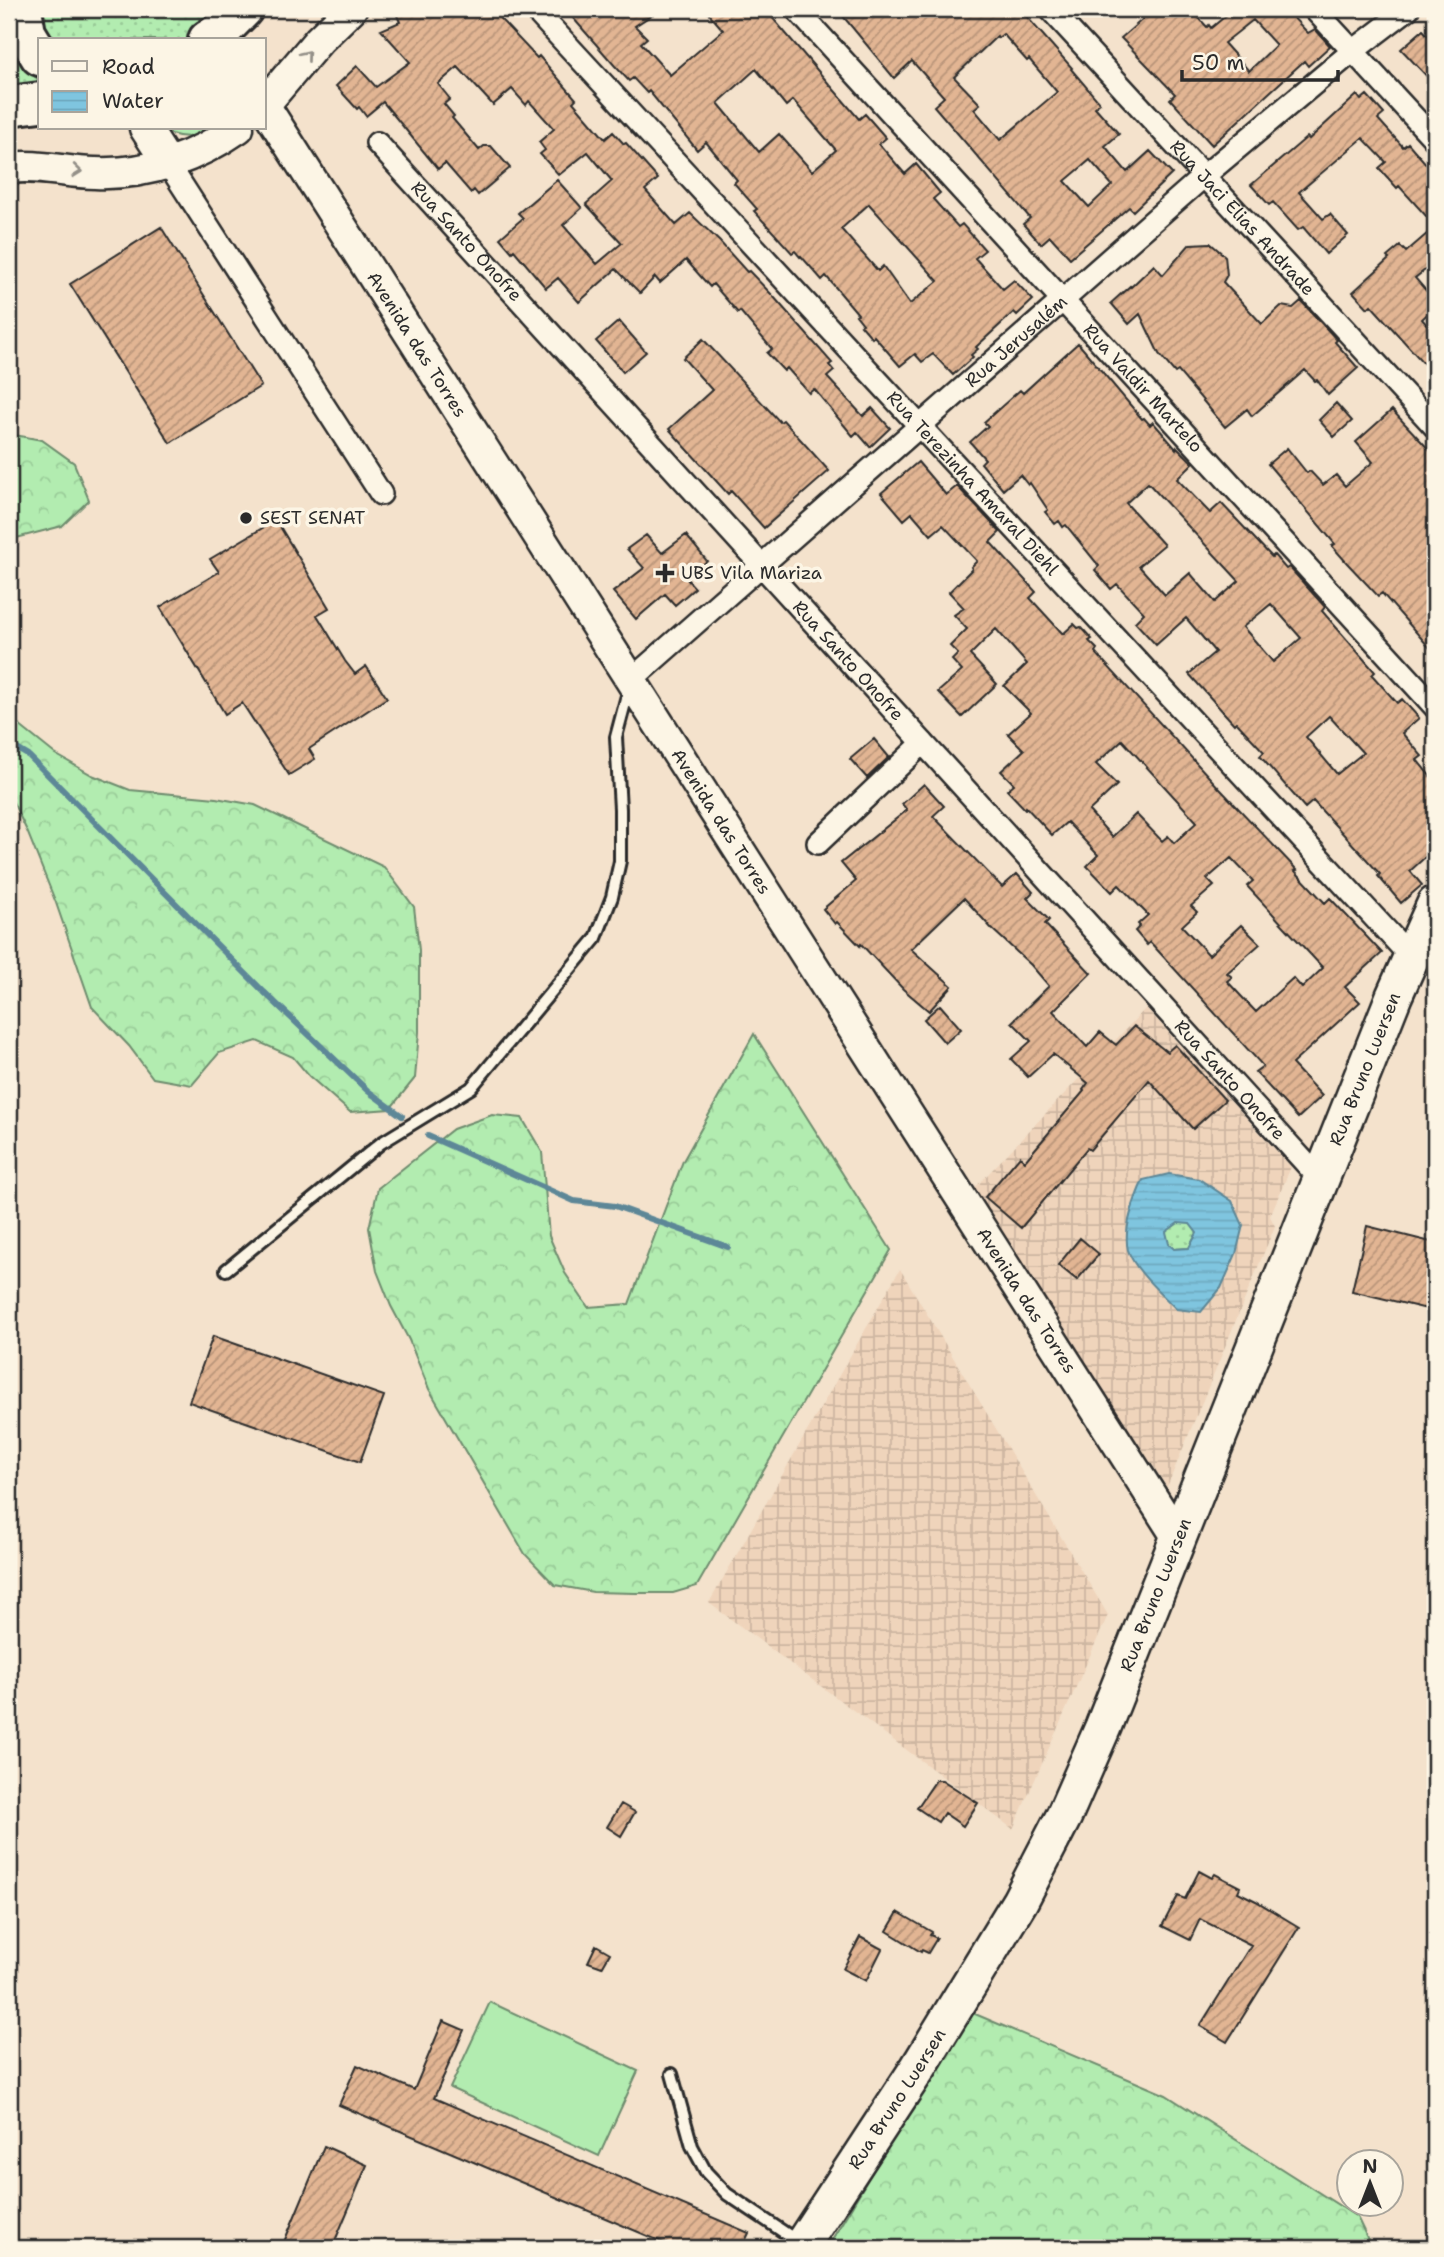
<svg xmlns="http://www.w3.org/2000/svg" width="1444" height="2257" viewBox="0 0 1444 2257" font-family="'Shantell Sans',sans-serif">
<defs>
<pattern id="industrial-grid" width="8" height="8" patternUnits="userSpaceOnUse" patternTransform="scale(1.75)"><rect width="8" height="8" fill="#efd4bb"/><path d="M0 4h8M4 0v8" fill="none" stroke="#cdb6a1"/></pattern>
<pattern id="grass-dots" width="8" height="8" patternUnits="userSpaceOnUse" patternTransform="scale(1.75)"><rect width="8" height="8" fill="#b2ecb0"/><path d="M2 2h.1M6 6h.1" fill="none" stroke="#99cb98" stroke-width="1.8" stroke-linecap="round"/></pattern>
<pattern id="forest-crowns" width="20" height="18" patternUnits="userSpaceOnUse" patternTransform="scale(1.75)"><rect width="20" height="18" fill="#b2ecb0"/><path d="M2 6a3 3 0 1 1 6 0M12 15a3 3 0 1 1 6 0" fill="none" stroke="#99cb98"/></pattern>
<pattern id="water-rules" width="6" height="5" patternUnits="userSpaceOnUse" patternTransform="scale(1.75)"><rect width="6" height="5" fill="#7fc5df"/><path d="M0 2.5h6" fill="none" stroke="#6ea9c0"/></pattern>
<pattern id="building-hatch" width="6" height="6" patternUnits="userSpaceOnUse" patternTransform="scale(1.75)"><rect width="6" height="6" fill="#e2b593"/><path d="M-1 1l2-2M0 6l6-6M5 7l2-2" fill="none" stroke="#b79378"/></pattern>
</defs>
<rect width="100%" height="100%" fill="#f4e2cc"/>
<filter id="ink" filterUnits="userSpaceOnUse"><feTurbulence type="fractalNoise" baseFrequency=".0143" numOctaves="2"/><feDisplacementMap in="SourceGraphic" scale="14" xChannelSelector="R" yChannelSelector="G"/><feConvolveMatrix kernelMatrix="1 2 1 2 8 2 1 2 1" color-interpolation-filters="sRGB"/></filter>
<g filter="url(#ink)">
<path fill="url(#industrial-grid)" d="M 1146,1008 L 1291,1167 L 1270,1216 L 1275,1226 L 1167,1487 L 971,1192 Z
M 900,1269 L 1108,1615 L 1013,1829 L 709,1603 Z"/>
<path fill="url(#grass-dots)" stroke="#6e8c6e" stroke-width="2" d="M 34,9 L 215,9 L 213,16 L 188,40 L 42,40 Z
M 9,39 C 15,57 25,69 40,81 L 40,94 L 9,99 Z
M 167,128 L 216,128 C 200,136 189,140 171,134 Z
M 1178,1223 L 1190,1223 L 1197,1233 L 1189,1248 L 1173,1249 L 1169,1244 L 1165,1232 Z"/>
<path fill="url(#forest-crowns)" stroke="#6e8c6e" stroke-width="2" d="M 9,434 L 42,440 L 74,463 L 89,500 L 62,526 L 9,540 Z
M 9,717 L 55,754 L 92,775 L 130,790 L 216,798 L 255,805 L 384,867 L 414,907 L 419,950 L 419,1032 L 415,1078 L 390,1109 L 350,1112 L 309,1076 L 293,1057 L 257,1041 L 219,1053 L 192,1085 L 153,1078 L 129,1046 L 92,1007 L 56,903 L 27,831 L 9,794 Z
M 754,1034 L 891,1250 L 697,1586 L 673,1593 L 635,1593 L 593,1592 L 555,1585 L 525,1554 L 429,1389 L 409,1340 L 391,1306 L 377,1271 L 369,1228 L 378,1188 L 453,1129 L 492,1115 L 522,1118 L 542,1152 L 549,1236 L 565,1273 L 588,1307 L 629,1304 L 683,1161 Z
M 968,2011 L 1166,2095 L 1357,2217 L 1372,2248 L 827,2248 Z"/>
<path fill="#b2ecb0" stroke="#6e8c6e" stroke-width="2" d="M 490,2002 L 638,2071 L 599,2156 L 450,2088 Z"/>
<path fill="url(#water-rules)" stroke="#5d8797" stroke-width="2" fill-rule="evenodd" d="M 1169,1174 L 1199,1179 L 1232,1201 L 1243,1225 L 1236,1254 L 1221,1288 L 1201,1312 L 1176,1309 C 1162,1294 1134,1270 1128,1250 C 1123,1230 1135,1198 1143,1180 ZM 1178,1223 L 1190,1224 L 1197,1233 L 1189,1248 L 1174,1249 L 1169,1244 L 1166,1232 Z"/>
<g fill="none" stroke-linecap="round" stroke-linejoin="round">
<path stroke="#5d8797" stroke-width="6" d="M 9,744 L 29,756 L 264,992 L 368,1091 L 402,1116
M 428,1136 L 574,1201 L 615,1206 L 728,1247"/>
</g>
<path fill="url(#building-hatch)" stroke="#2b2b2b" stroke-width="2" fill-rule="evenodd" d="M 394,9 L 491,9 L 537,58 L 539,56 L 576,99 L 573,102 L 605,139 L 613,132 L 624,144 L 626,143 L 658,179 L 645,190 L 676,225 L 690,213 L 720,242 L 747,272 L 749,271 L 773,296 L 832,363 L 829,365 L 834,371 L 827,377 L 863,416 L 872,408 L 890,428 L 870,447 L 857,432 L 853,436 L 814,389 L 809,393 L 787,368 L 784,371 L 767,353 L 772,349 L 740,311 L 738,313 L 713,284 L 710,287 L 686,260 L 660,283 L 655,277 L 640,293 L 616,269 L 579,302 L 558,278 L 546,288 L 514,250 L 512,252 L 500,238 L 523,218 L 518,213 L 557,180 L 582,208 L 563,225 L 597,264 L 622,243 L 586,204 L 612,181 L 588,152 L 559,175 L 540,154 L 545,150 L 539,142 L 554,129 L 529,101 L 526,105 L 512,89 L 493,105 L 458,67 L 438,84 L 450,99 L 444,104 L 454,116 L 452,118 L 479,150 L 484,146 L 491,146 L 510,168 L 478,195 L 474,190 L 471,193 L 445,163 L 438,169 L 383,102 L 366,116 L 359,107 L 357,109 L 336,86 L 357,66 L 376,87 L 410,62 L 381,30 L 400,22 Z
M 583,9 L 661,9 L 635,26 L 647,38 L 641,43 L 670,75 L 723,30 L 705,9 L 765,9 L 859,119 L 865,114 L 886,138 L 879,144 L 905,174 L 916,164 L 940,193 L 933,199 L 958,227 L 962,224 L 985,250 L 975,258 L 1003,289 L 1014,280 L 1033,300 L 1017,315 L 1014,312 L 976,347 L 978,349 L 971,355 L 973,357 L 953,375 L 933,354 L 922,362 L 915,354 L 900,366 L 874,336 L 872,338 L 861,325 L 863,324 L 856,315 L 858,314 L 826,276 L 822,280 L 801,256 L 800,257 L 795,251 L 792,253 L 754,211 L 757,209 L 734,183 L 737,180 L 706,142 L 697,150 L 649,91 L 647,93 L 633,78 L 629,81 L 615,66 L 573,18 ZM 756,69 L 786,106 L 793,100 L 836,150 L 812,171 L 779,134 L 759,152 L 718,103 ZM 869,204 L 938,281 L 910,304 L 883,266 L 878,271 L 841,229 Z
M 837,9 L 1020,9 L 1072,68 L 1071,69 L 1100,103 L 1095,107 L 1119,134 L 1105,146 L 1127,172 L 1150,151 L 1172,174 L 1133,211 L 1129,207 L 1070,258 L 1050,236 L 1041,244 L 1023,224 L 1030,218 L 934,106 L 944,97 L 912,61 L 894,78 ZM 1003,34 L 1027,61 L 1029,59 L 1057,92 L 1000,140 L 974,109 L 980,104 L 954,77 L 997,36 L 998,38 ZM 1090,160 L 1112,185 L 1089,207 L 1065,181 Z
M 1134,9 L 1191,9 L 1207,27 L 1209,25 L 1211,28 L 1234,9 L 1285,9 L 1308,33 L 1315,29 L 1330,46 L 1308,66 L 1304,61 L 1212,145 L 1170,99 L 1175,94 L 1121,38 L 1143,19 ZM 1253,20 L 1276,45 L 1249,71 L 1224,43 Z
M 1423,30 L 1435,43 L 1435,85 L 1401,49 Z
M 1357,95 L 1361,100 L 1367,95 L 1384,114 L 1378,119 L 1403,147 L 1408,143 L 1435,174 L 1435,226 L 1399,186 L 1397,188 L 1379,168 L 1386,162 L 1363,138 L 1299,192 L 1323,219 L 1330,214 L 1348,235 L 1326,254 L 1303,227 L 1298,230 L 1273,202 L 1269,205 L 1251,185 L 1307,137 L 1309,139 Z
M 161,227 L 261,386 L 170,443 L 70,284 Z
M 1435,227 L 1435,262 L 1415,278 L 1435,301 L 1435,307 L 1422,319 L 1435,334 L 1435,376 L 1371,305 L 1368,308 L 1353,292 L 1389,259 L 1387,257 L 1400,246 L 1406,252 Z
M 1210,243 L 1225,256 L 1227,275 L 1223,282 L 1262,324 L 1281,306 L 1293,308 L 1301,301 L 1337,340 L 1335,342 L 1358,368 L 1328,395 L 1317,380 L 1315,381 L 1305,370 L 1252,416 L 1247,409 L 1225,427 L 1178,371 L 1175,373 L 1159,354 L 1140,314 L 1129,324 L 1111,303 L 1130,286 L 1131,287 L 1154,265 L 1163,275 L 1190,244 Z
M 619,321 L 646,352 L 623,372 L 596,341 Z
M 703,339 L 780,422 L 783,420 L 829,471 L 764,528 L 731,491 L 728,494 L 669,429 L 712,390 L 683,358 Z
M 1078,343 L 1142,419 L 1144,418 L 1150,425 L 1153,422 L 1176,449 L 1177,447 L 1193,463 L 1177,479 L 1210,513 L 1221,503 L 1272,557 L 1274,555 L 1286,569 L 1289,567 L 1325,607 L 1322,611 L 1375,672 L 1372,675 L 1397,703 L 1402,699 L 1419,718 L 1402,733 L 1422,756 L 1417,760 L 1435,782 L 1435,848 L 1410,871 L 1422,885 L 1401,903 L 1378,876 L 1380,874 L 1313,801 L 1305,808 L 1260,756 L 1264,752 L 1236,722 L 1234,724 L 1189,674 L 1215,652 L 1186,618 L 1156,645 L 1135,622 L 1144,613 L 1117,584 L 1111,589 L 1095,570 L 1099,566 L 1066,525 L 1063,527 L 1059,521 L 1055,524 L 1045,512 L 1048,510 L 1030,483 L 1028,485 L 1020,475 L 1003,490 L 981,463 L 985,459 L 970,442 L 988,426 L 984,422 L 1020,390 L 1023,393 ZM 1148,483 L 1239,581 L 1215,602 L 1190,573 L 1165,595 L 1139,566 L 1164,545 L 1126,503 ZM 1271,604 L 1301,638 L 1273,662 L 1243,627 ZM 1329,716 L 1363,753 L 1337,774 L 1306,737 Z
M 1336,403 L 1352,421 L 1334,437 L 1319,420 Z
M 1392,410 L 1435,456 L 1435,654 L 1382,593 L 1378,596 L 1347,563 L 1332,546 L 1335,544 L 1268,464 L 1287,448 L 1307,473 L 1310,471 L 1323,485 L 1336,475 L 1345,486 L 1373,462 L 1356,442 Z
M 918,462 L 946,495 L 957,486 L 1000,532 L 990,542 L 1036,592 L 1030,598 L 1063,634 L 1074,624 L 1078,628 L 1081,627 L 1092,639 L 1089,641 L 1097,649 L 1095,652 L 1220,789 L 1297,870 L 1295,871 L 1325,903 L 1330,898 L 1382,953 L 1345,987 L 1360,1002 L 1292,1064 L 1322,1096 L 1298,1118 L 1255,1072 L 1263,1066 L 1150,942 L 1147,945 L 1135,931 L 1140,926 L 1138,924 L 1148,915 L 1119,885 L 1112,892 L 1087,866 L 1098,855 L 1067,822 L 1052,835 L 1026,807 L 1025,809 L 1007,790 L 1014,784 L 1001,771 L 1024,750 L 1008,734 L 1031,713 L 1004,686 L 1027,664 L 996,629 L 970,655 L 997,684 L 962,717 L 938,692 L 962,671 L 952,660 L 958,654 L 950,646 L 967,629 L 954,615 L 964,608 L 949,592 L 972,569 L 971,567 L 977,561 L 943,525 L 931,535 L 912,513 L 904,520 L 881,493 ZM 1122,740 L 1197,822 L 1174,843 L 1168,836 L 1162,841 L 1136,814 L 1112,837 L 1089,811 L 1117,785 L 1096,764 ZM 1231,858 L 1253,881 L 1247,886 L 1323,968 L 1302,988 L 1293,978 L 1256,1012 L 1227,981 L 1232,977 L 1227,973 L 1260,944 L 1241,925 L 1209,955 L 1182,926 L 1197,912 L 1191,906 L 1214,886 L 1207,879 Z
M 276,520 L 329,608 L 317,615 L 345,661 L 355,674 L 366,666 L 387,698 L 309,749 L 315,759 L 289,775 L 242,703 L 225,714 L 160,607 L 219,572 L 210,559 Z
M 646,535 L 662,553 L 686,535 L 707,561 L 686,578 L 695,588 L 675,605 L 665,594 L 636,619 L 613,592 L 644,568 L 627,549 Z
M 874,739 L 889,757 L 867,778 L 850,759 Z
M 924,784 L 944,806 L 933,816 L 1002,887 L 1017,874 L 1033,892 L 1027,898 L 1049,920 L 1045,924 L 1091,973 L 1053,1011 L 1087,1047 L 1100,1032 L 1116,1045 L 1134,1026 L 1167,1052 L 1175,1045 L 1225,1100 L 1193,1129 L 1149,1080 L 1090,1150 L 1087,1148 L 1021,1228 L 985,1197 L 1020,1156 L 1025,1161 L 1084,1091 L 1083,1090 L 1088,1083 L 1053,1054 L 1028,1077 L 1011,1059 L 1031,1041 L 1012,1022 L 1049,986 L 1031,965 L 992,929 L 964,898 L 911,949 L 952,986 L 929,1011 L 903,989 L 861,944 L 860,946 L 837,922 L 835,924 L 823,909 L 856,881 L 841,863 L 907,810 L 902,804 Z
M 940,1005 L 961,1029 L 945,1043 L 924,1019 Z
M 1367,1226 L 1435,1243 L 1435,1311 L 1352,1291 Z
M 1080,1238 L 1099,1254 L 1077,1280 L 1058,1265 Z
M 213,1336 L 384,1396 L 360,1462 L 189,1402 Z
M 936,1780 L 942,1780 L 978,1803 L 963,1826 L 944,1813 L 938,1822 L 917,1808 Z
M 621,1804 L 635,1812 L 621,1836 L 607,1827 Z
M 1199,1871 L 1212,1878 L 1215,1874 L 1240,1887 L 1238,1892 L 1256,1901 L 1299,1927 L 1227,2042 L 1200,2026 L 1251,1945 L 1200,1919 L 1190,1940 L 1162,1926 L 1178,1896 L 1185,1899 Z
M 898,1912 L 932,1932 L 930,1935 L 937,1938 L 928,1953 L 922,1950 L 921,1952 L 887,1931 Z
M 860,1937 L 882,1949 L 866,1981 L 843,1969 Z
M 596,1945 L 610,1953 L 602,1967 L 588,1962 Z
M 443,2021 L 464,2030 L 434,2098 L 749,2233 L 742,2248 L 676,2248 L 339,2105 L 357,2065 L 414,2090 Z
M 324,2146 L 367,2165 L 332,2248 L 298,2248 L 284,2242 Z"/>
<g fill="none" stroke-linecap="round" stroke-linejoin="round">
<g stroke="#2b2b2b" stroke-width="16">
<path id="lane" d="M 226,1270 L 381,1143 L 471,1088 L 596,938 L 612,897 L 620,861 L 620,809 L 616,737 L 629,688
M 672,2074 L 692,2146 L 706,2172 L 727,2194 L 800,2243"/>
</g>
<g stroke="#2b2b2b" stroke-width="26">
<g id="street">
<path id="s1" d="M 534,9 L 1410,956"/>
<path id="s2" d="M 796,9 L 1435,707"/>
<path id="s3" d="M 1050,9 L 1435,427"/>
<path d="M 1314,9 L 1435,140"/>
<path id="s4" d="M 377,143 L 1321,1180"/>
<path d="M 169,165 L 381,494"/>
<path id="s5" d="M 631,680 L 1204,176 L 1353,51 L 1408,9"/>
<path d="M 818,843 L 923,743"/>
</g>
</g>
<g stroke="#2b2b2b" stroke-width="35">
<g id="secondary">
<path id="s6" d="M 264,105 L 1178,1538"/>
<path d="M 264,105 L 319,40 L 351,9"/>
<path d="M 145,128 L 169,165"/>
<path d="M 9,168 C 38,164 66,173 95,173 C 148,175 195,158 238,128"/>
</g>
</g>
<g stroke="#2b2b2b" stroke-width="40">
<g id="primary">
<path id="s7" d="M 800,2248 L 918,2068 L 1020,1901 L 1064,1816 L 1103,1727 L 1394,996 L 1435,904"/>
</g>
</g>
<g stroke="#2b2b2b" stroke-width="44">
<path id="highway" d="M 22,9 L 26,33 L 40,56
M 208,40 L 219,33 L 243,9
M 9,106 L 40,102"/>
</g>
<path stroke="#2b2b2b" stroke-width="3.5" stroke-dasharray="7 5" stroke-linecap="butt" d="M 559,2248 L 560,2244"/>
<use href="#lane" stroke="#fcf5e5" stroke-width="10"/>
<use href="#street" stroke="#fcf5e5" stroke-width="21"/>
<use href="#secondary" stroke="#fcf5e5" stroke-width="30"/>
<use href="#primary" stroke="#fcf5e5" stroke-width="35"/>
<use href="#highway" stroke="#fcf5e5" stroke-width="38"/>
</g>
<defs><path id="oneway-chevron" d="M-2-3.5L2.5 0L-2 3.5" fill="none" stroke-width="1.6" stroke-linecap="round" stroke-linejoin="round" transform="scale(1.75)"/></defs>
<g stroke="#949088">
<use href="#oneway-chevron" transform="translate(306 55) rotate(-50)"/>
<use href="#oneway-chevron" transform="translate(77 171) rotate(6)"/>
</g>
</g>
<g fill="#2b2b2b" stroke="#fcf5e5" stroke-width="2.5">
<circle cx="246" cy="518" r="7"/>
<path d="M661.5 562.5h7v7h7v7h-7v7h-7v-7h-7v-7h7z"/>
</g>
<g text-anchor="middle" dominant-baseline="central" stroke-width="7" stroke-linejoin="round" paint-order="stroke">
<g font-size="18" fill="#2b2b2b" stroke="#fcf5e5">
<text stroke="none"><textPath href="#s3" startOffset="284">Rua Jaci Elias Andrade</textPath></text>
<text stroke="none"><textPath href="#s4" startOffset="133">Rua Santo Onofre</textPath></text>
<text stroke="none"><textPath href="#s5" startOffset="513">Rua Jerusalém</textPath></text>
<text stroke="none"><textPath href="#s6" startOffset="284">Avenida das Torres</textPath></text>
<text stroke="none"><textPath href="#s2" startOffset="514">Rua Valdir Martelo</textPath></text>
<text stroke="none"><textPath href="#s1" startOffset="646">Rua Terezinha Amaral Diehl</textPath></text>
<text stroke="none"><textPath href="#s4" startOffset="700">Rua Santo Onofre</textPath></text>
<text stroke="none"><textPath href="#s6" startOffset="850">Avenida das Torres</textPath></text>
<text stroke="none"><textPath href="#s7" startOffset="1312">Rua Bruno Luersen</textPath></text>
<text stroke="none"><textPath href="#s4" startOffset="1267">Rua Santo Onofre</textPath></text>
<text stroke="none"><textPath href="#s6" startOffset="1418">Avenida das Torres</textPath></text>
<text stroke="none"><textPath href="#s7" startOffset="746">Rua Bruno Luersen</textPath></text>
<text stroke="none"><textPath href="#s7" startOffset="178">Rua Bruno Luersen</textPath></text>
</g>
<g font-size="18" fill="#2b2b2b" stroke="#fcf5e5" text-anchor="start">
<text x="260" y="518">SEST SENAT</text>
<text x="681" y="573">UBS Vila Mariza</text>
</g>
</g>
<rect width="1444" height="2257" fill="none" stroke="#fcf5e5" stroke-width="35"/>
<rect x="18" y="18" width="1409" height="2222" fill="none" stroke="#2b2b2b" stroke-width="2.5" filter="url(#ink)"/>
<rect x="38" y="38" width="228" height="91" fill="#fcf5e5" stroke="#a8a49b" stroke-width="2"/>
<rect x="52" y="61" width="35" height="10" fill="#fcf5e5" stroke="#a8a49b" stroke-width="2"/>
<text x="102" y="74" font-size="21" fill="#2b2b2b">Road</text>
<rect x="52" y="91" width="35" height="21" fill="url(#water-rules)" stroke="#a8a49b" stroke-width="2"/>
<text x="102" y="108" font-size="21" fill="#2b2b2b">Water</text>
<g transform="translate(1370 2183)"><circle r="33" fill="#fcf5e5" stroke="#a8a49b" stroke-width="2"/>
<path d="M0-5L12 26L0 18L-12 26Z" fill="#2b2b2b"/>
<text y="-10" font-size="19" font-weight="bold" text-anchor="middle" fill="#2b2b2b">N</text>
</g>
<path d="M1182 70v10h156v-10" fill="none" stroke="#2b2b2b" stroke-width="3.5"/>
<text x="1192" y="70" font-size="21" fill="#2b2b2b" stroke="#fcf5e5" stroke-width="5" paint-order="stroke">50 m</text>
</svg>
